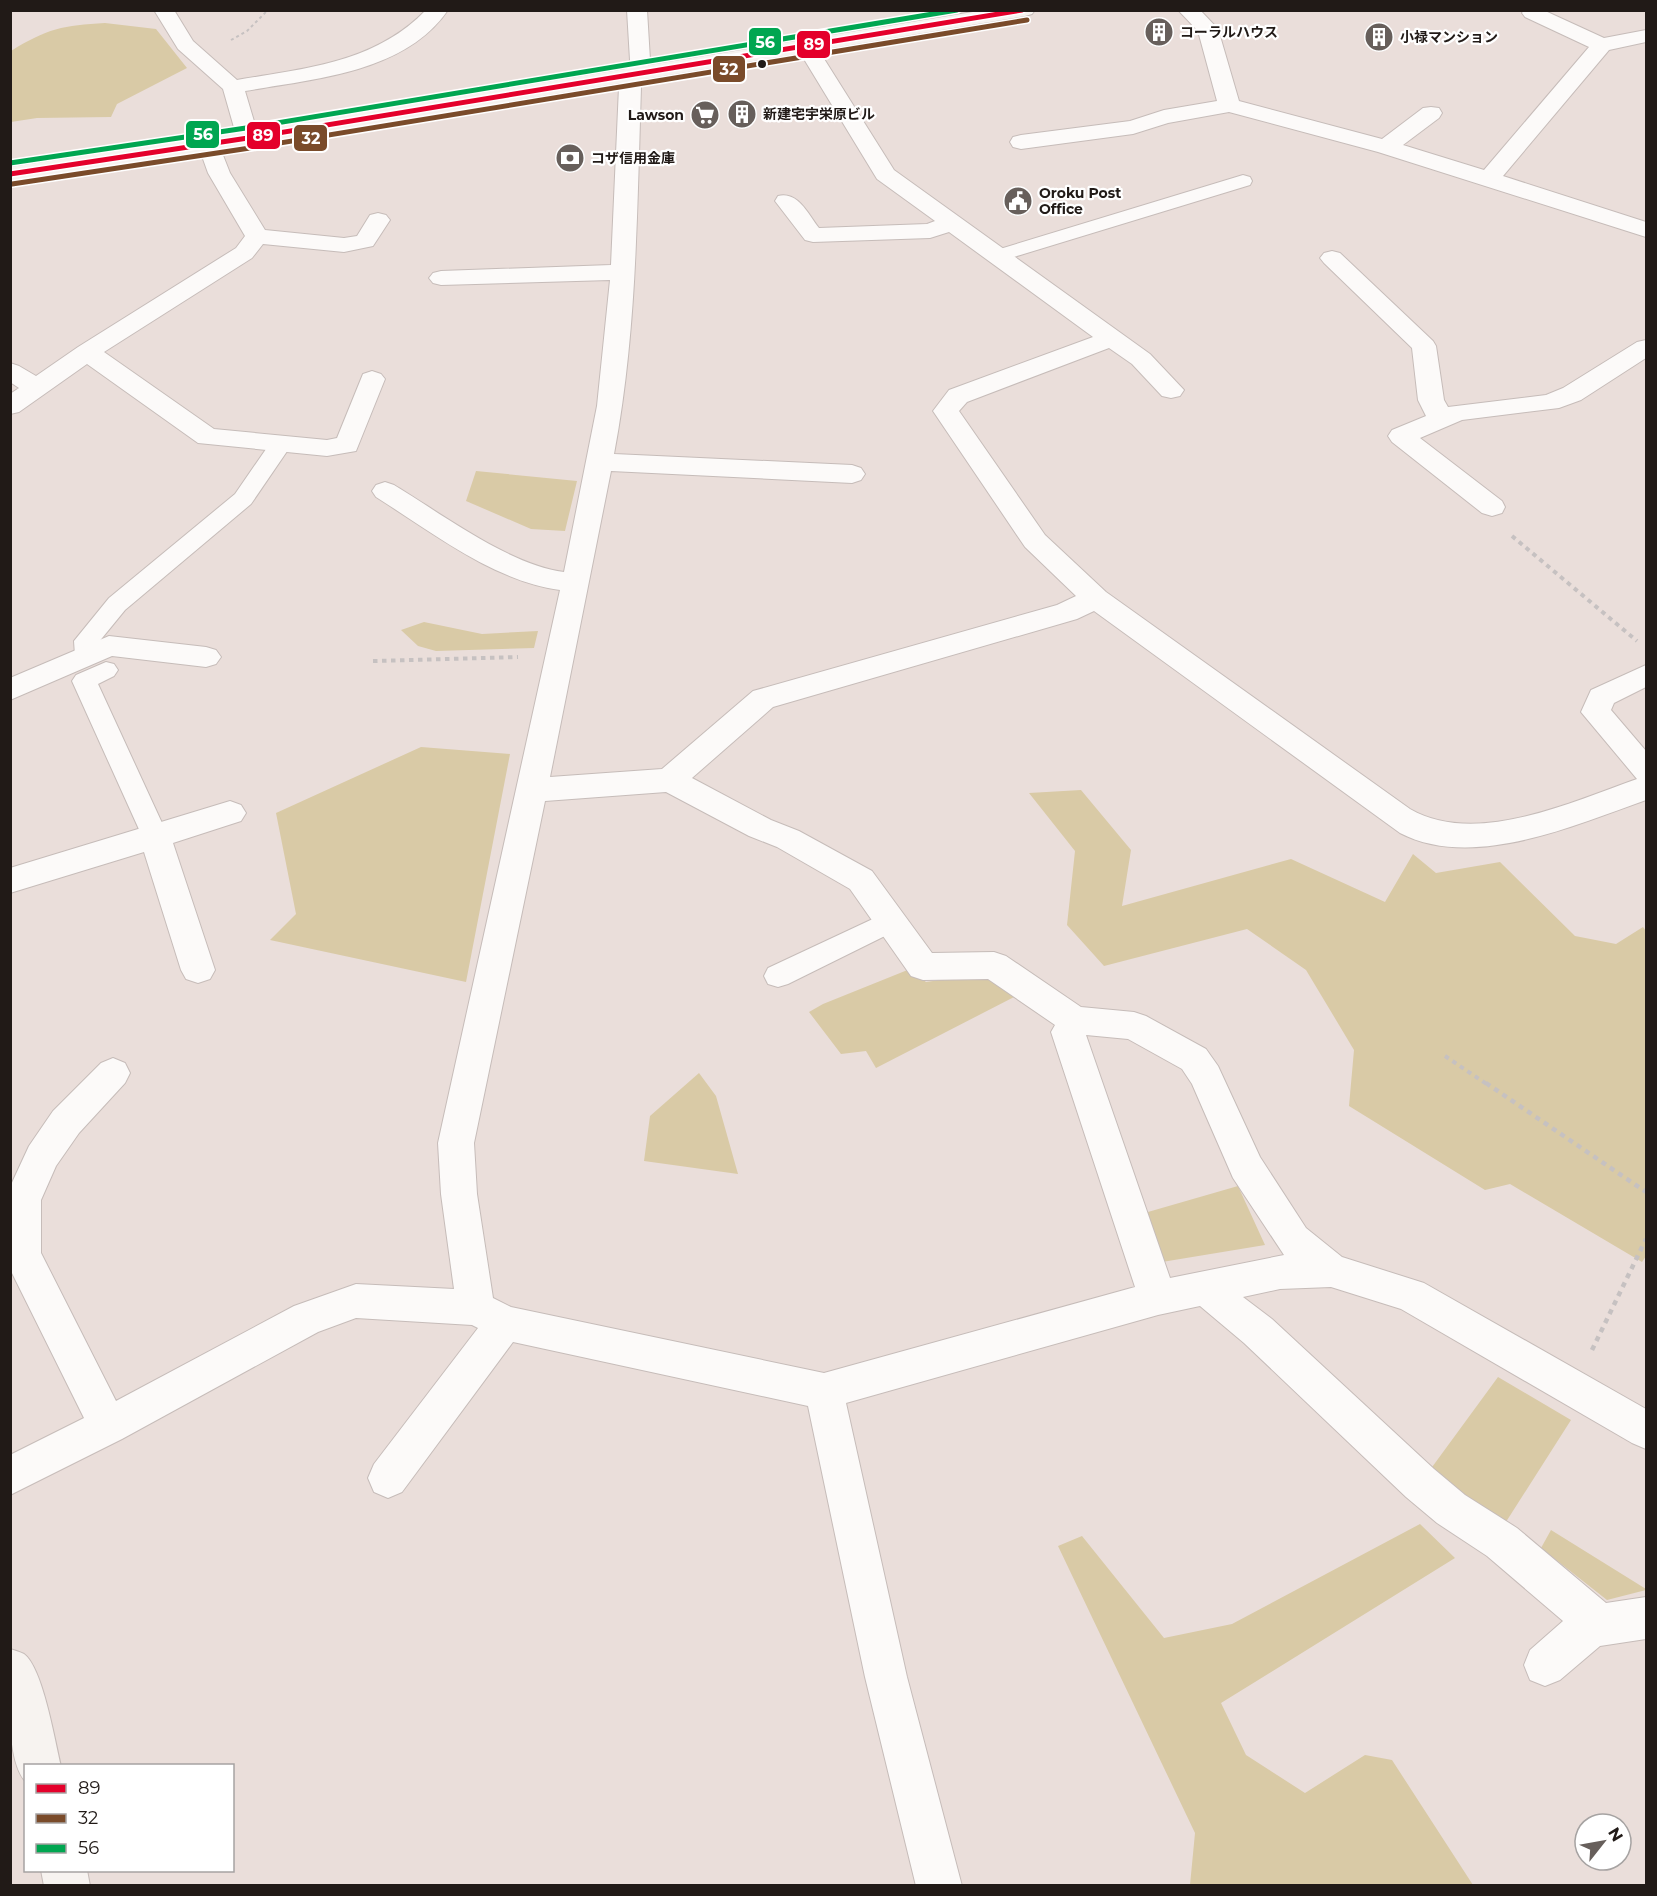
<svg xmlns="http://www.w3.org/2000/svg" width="1657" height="1896" viewBox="0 0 1657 1896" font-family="Montserrat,'Noto Sans JP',sans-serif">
<rect width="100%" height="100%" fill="#eadeda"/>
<path fill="#d9caa6" d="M 105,23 L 156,29 L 187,68 L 117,104 L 111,117 L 37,118 L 11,122 L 11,51 C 46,29 64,25 105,23 Z
M 476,471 L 577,481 L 565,531 L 531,529 L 466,501 Z
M 424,622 L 482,634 L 538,631 L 534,648 L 436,651 L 418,646 L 401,630 Z
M 421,747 L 510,754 L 466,982 L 270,940 L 296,914 L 276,813 Z
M 1081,790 L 1131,850 L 1122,906 L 1291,859 L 1385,902 L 1413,854 L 1436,873 L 1500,862 L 1575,936 L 1616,944 L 1643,927 L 1646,931 L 1646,1256 L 1642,1262 L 1510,1184 L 1485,1190 L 1349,1106 L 1354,1050 L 1306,970 L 1247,929 L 1104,966 L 1067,925 L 1075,851 L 1029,793 Z
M 910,969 L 926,982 L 954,978 L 992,979 L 1016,996 L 876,1068 L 866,1051 L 841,1054 L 809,1012 L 823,1004 Z
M 699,1073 L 716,1096 L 738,1174 L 644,1161 L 650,1116 Z
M 1238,1186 L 1265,1245 L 1162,1262 L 1141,1214 Z
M 1498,1377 L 1571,1420 L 1504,1525 L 1427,1474 Z
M 1420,1524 L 1455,1558 L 1221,1703 L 1246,1755 L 1305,1793 L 1365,1755 L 1392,1760 L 1473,1885 L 1190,1885 L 1195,1833 L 1058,1546 L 1082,1536 L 1164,1638 L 1232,1624 Z
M 1551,1530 L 1646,1589 L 1646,1590 L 1607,1600 L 1541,1548 Z"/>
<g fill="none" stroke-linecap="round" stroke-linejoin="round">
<g stroke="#c6bcb9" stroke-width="2">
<path id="lane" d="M 1243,175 L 1250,177 L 1252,181 L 1250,185 L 1004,260 L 990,260 L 987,256 L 990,252 Z
M 281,437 L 289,439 L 292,444 L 251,504 L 125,610 L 98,643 L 99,655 L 95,661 L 87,663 L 79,661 L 75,655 L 74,641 L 109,598 L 235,494 L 273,439 Z
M 106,662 L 114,664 L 118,670 L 114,676 L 98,684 L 168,836 L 164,843 L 155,846 L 146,843 L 142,836 L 72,681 L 76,675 Z
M 892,910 L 901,914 L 905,921 L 901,928 L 788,984 L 778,987 L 768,984 L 764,976 L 768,968 Z"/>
</g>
<g stroke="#c6bcb9" stroke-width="2">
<path id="street" d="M 154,10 L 174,10 L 193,41 L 237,80 C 306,68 375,63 426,10 L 448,10 C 405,73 313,79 245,91 L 259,138 L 256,143 L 248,145 L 240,143 L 237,138 L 223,89 L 178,49 Z
M 627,10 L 647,10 L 650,60 L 641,87 C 637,210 637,333 614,454 L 852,465 L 861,468 L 865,474 L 861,480 L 852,483 L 611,471 L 550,777 L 662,769 L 753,691 L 1057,605 L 1076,596 L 1025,547 L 933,411 L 949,390 L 1093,337 L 949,232 L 930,238 L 813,242 L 805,240 L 775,201 L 778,196 C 798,191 808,214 819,228 L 927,224 L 935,221 L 877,179 L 796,46 L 799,42 L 806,40 L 813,42 L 816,46 L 894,170 L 1150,354 L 1184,390 L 1180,396 L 1171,398 L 1162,396 L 1132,364 L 1109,348 L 967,402 L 959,411 L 1045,535 L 1106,592 L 1410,809 C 1476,847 1571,802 1637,779 L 1581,712 L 1591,690 L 1646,665 L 1646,687 L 1614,703 L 1611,710 L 1646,751 L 1646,800 C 1575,825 1473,871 1400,833 L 1094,611 L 1077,619 L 773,707 L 692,778 L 771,820 L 799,831 L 872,871 L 932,953 L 994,952 L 1006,956 L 1081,1007 L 1134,1012 L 1146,1016 L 1206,1049 L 1218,1066 L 1260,1157 L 1306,1228 L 1342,1257 L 1424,1283 L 1646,1409 L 1646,1449 L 1632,1443 L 1401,1309 L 1331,1287 L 1280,1289 L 1243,1297 L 1272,1319 L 1434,1469 L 1465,1495 L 1517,1528 L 1606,1603 L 1646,1597 L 1646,1639 L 1600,1646 L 1560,1680 L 1545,1686 L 1530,1680 L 1524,1665 L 1530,1650 L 1563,1621 L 1487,1556 L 1437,1523 L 1406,1497 L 1244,1343 L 1200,1306 L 1158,1315 L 846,1403 L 907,1677 L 962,1886 L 916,1886 L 865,1677 L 808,1406 L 513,1342 L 402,1492 L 388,1498 L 374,1492 L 368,1478 L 374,1464 L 478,1328 L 472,1325 L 356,1318 L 318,1332 L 122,1439 L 10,1495 L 10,1455 L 84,1418 L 10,1269 L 10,1187 L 29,1146 L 53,1111 L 101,1063 L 113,1058 L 125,1063 L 130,1073 L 125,1083 L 79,1133 L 56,1166 L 41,1200 L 41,1253 L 116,1401 L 294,1306 L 356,1284 L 454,1289 L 441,1194 L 438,1143 L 560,590 C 493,581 432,532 376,497 L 372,491 L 376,485 L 385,482 L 394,485 C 442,514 509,565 564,572 L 597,406 L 610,280 L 441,285 L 433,283 L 429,278 L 433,273 L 441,271 L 611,265 L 619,87 L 630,60 ZM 666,792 L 749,836 L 777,847 L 850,889 L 911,976 L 923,980 L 988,979 L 1055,1025 L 1051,1032 L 1135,1287 L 824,1373 L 511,1307 L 493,1298 L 477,1194 L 474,1143 L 545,801 ZM 1086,1035 L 1128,1039 L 1182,1069 L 1192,1084 L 1233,1178 L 1284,1255 L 1170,1278 Z
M 1178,10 L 1200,10 L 1218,29 L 1239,101 L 1382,139 L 1423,108 L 1431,107 L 1439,108 L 1442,113 L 1439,118 L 1403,145 L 1484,170 L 1589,47 L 1525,17 L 1522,13 L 1524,10 L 1543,10 L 1604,38 L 1646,30 L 1646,42 L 1609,50 L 1503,176 L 1646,222 L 1646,237 L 1378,152 L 1229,112 L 1168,123 L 1133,134 L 1021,149 L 1013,147 L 1010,142 L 1013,137 L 1021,135 L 1130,121 L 1164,110 L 1217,101 L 1198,31 Z
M 209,138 L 217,140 L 230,173 L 265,230 L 344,238 L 357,236 L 370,215 L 378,213 L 386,215 L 390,220 L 373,246 L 344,252 L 263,244 L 252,258 L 104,352 L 214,429 L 327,440 L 337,438 L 363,374 L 372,371 L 381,374 L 385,379 L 356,451 L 327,456 L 198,443 L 87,364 L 19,412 L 10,414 L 10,394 L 19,388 L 10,382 L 10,363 L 19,366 L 36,376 L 78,347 L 236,248 L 245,236 L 208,173 L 198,145 L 201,140 Z
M 1332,251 L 1340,253 L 1433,341 L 1436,346 L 1444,400 L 1448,407 L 1546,395 L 1563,388 L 1637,342 L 1646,340 L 1646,358 L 1581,400 L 1559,408 L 1462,420 L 1420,438 L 1502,501 L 1505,507 L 1502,513 L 1492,516 L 1482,513 L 1392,442 L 1388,436 L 1392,430 L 1426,416 L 1418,400 L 1412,348 L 1324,263 L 1320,258 L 1324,253 Z
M 109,636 L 206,647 L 216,650 L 221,657 L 216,664 L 206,667 L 112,656 L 10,700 L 10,678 Z
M 230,801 L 241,805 L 246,813 L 241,821 L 173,843 L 215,970 L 210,979 L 198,983 L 186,979 L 181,970 L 144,852 L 10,893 L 10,868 Z"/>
</g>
<g stroke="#c6bcb9" stroke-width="2">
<path id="secondary" d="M 985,10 L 1035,10 L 1032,14 L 1025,16 L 248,145 L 10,181 L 10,167 L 248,131 Z
M 10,1649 C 14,1650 20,1652 24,1654 C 43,1668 55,1742 61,1766 L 26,1766 L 26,1782 C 4,1760 10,1680 10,1649 Z
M 41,1870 L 87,1870 L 90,1886 L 44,1886 Z"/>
</g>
<path stroke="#c6c1c1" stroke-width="2" stroke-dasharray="3 3" stroke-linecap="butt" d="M 231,40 L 247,31 L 268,10"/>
<path stroke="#c6c1c1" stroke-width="4" stroke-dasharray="4.5 4.5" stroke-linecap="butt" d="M 1512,536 L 1637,641
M 373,661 L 518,657
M 1445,1056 L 1488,1085"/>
<path stroke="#c6c1c1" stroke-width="4.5" stroke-dasharray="5 5" stroke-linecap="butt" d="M 1486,1083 L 1646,1192
M 1592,1350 L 1646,1239"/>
<use href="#lane" fill="#fcfaf9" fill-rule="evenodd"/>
<use href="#street" fill="#fcfaf9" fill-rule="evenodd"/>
<use href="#secondary" fill="#f7f3f0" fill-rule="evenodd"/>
<g stroke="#fff" stroke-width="8">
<path id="bus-1" d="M 10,174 L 248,138 L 1022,10"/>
</g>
<g stroke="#fff" stroke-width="8">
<path id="bus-2" d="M 12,184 L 250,148 L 1027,20"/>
</g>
<g stroke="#fff" stroke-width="8">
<path id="bus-3" d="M 10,163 L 246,128 L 957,10"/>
</g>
<use href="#bus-1" stroke="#e4002b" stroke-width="5"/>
<use href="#bus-2" stroke="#7a4b2a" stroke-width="5"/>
<use href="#bus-3" stroke="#00a651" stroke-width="5"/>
</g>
<defs>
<g id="building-disc" transform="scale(1.5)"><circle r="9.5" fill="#675f5b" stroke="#fff"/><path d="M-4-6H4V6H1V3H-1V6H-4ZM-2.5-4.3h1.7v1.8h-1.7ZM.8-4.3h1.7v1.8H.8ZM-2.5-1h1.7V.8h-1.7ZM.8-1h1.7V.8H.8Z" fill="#fff"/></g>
<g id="supermarket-disc" transform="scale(1.5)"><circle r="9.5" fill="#675f5b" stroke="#fff"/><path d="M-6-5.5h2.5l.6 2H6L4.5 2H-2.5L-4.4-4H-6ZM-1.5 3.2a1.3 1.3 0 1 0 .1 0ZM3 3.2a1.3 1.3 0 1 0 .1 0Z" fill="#fff"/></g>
<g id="bank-disc" transform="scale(1.5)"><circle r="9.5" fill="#675f5b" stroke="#fff"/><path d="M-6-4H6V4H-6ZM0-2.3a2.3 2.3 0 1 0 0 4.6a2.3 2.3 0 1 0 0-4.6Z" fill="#fff"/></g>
<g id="civic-disc" transform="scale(1.5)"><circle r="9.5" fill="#675f5b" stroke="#fff"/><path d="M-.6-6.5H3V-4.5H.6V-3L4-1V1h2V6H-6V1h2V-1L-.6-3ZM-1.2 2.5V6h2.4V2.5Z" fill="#fff"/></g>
</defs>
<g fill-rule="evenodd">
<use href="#building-disc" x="1159" y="32"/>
<use href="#building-disc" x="1379" y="37"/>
<use href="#building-disc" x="742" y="114"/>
<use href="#supermarket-disc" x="705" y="115"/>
<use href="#bank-disc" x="570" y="158"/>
<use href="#civic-disc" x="1018" y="201"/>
</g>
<circle fill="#211a17" stroke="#fff" stroke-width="2" cx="762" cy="64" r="5"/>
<g text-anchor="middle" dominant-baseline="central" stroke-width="4.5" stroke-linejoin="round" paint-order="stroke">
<g font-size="14" font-weight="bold" fill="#211a17" stroke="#fff" text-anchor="start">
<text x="1180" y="32">コーラルハウス</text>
<text x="1400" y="37">小禄マンション</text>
<text x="763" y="114">新建宅宇栄原ビル</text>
<text x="684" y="115" text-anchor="end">Lawson</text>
<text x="591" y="158">コザ信用金庫</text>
<text x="1039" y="193">Oroku Post<tspan x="1039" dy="16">Office</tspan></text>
</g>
</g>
<g stroke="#fff" stroke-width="2">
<rect x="748" y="27" width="34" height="29" rx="6" fill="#00a651"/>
<rect x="796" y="30" width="35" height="29" rx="6" fill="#e4002b"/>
<rect x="712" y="55" width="34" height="28" rx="6" fill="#7a4b2a"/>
<rect x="185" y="120" width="35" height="29" rx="6" fill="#00a651"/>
<rect x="246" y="121" width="35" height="29" rx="6" fill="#e4002b"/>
<rect x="293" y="124" width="35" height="28" rx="6" fill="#7a4b2a"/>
</g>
<g font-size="16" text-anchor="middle" font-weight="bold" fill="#fff">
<text x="765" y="48">56</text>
<text x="814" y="50">89</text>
<text x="729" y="75">32</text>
<text x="203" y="140">56</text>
<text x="263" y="141">89</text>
<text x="311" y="144">32</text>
</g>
<rect width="1657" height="1896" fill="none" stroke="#211a17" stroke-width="24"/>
<rect x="24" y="1764" width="210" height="108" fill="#ffffff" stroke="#a6a3a2" stroke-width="1.5"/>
<rect x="36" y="1784" width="30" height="9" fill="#e4002b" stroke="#a6a3a2" stroke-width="1.5"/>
<text x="78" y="1794" font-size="18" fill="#211a17">89</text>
<rect x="36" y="1814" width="30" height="9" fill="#7a4b2a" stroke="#a6a3a2" stroke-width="1.5"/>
<text x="78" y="1824" font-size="18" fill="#211a17">32</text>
<rect x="36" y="1844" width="30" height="9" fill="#00a651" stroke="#a6a3a2" stroke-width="1.5"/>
<text x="78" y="1854" font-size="18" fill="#211a17">56</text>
<g transform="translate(1603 1842) rotate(59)"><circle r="28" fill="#ffffff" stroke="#a6a3a2" stroke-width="1.5"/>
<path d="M0-4.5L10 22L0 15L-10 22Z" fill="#675f5b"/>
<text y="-9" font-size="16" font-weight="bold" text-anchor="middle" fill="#211a17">N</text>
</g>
</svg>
